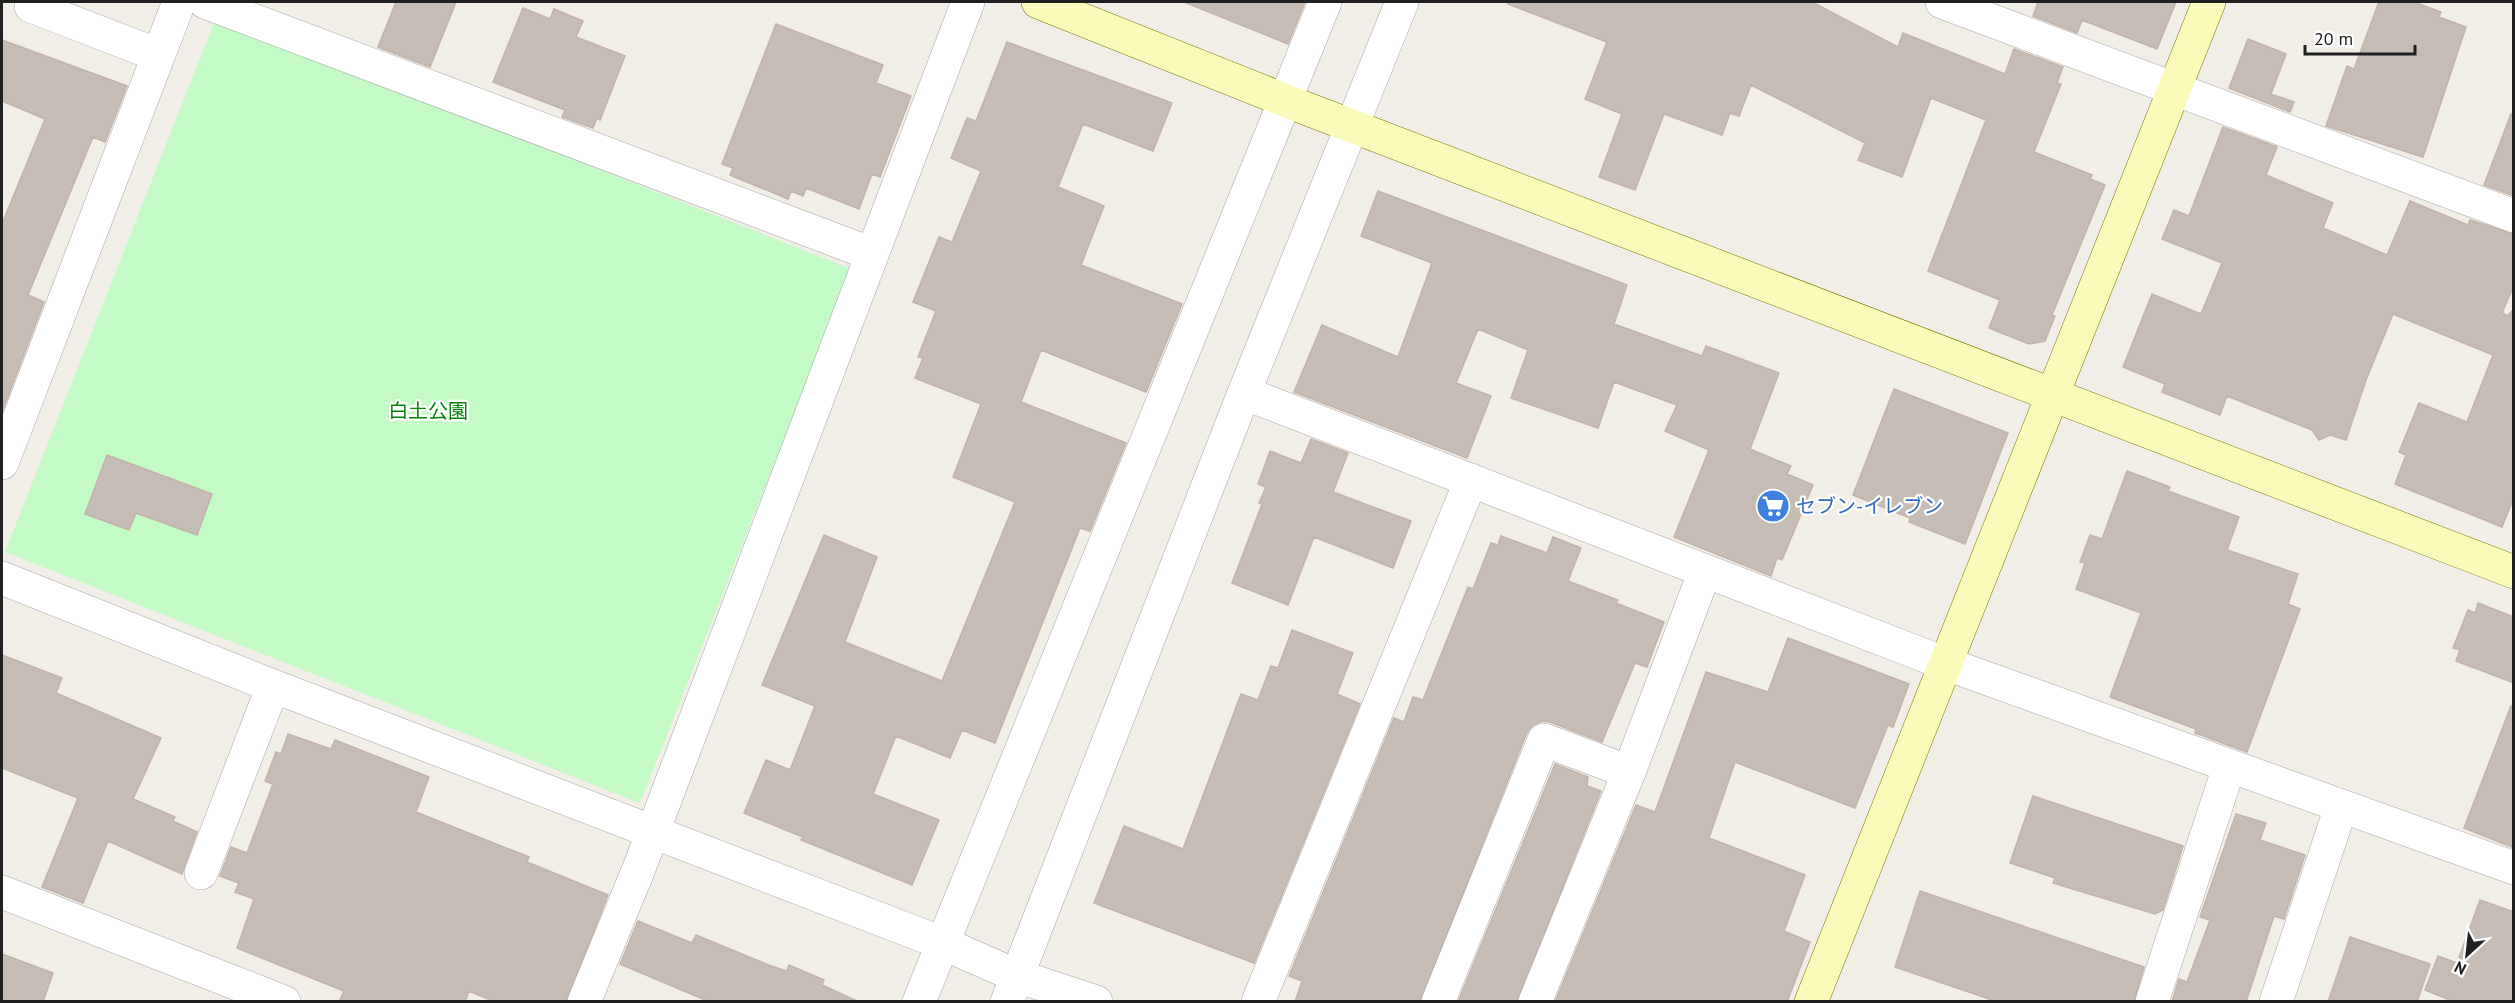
<svg xmlns="http://www.w3.org/2000/svg" width="2515" height="1003" viewBox="0 0 2515 1003" font-family="'PT Sans','Noto Sans JP',sans-serif">
<rect width="100%" height="100%" fill="#f1ede7"/>
<path fill="#c4fac6" d="M 216,18 L 851,269 L 640,803 L 5,552 Z"/>
<path fill="#c6bcb6" stroke="#c3b3a9" stroke-width="1.5" d="M 396,2 L 456,2 L 430,67 L 378,47 Z
M 1184,2 L 1305,2 L 1288,44 Z
M 1508,2 L 1812,2 L 1898,47 L 1903,33 L 2005,74 L 2014,49 L 2063,67 L 2057,83 L 2061,84 L 2034,152 L 2092,175 L 2090,179 L 2105,185 L 2052,315 L 2055,316 L 2045,341 L 2029,344 L 1989,328 L 2000,300 L 1928,271 L 1986,120 L 1931,98 L 1902,177 L 1858,160 L 1865,143 L 1751,85 L 1739,116 L 1730,113 L 1722,135 L 1664,114 L 1635,190 L 1599,177 L 1622,114 L 1585,99 L 1607,42 L 1508,4 Z
M 2038,2 L 2176,2 L 2157,49 L 2082,20 L 2077,33 L 2033,16 Z
M 2379,2 L 2414,2 L 2441,12 L 2439,17 L 2466,27 L 2423,157 L 2326,126 L 2347,66 L 2354,69 Z
M 523,8 L 550,19 L 554,9 L 583,21 L 576,37 L 625,56 L 600,120 L 597,118 L 593,128 L 562,117 L 565,110 L 493,82 Z
M 776,24 L 883,65 L 876,83 L 911,96 L 880,177 L 872,174 L 859,209 L 806,188 L 803,196 L 791,191 L 788,199 L 730,175 L 733,168 L 722,164 Z
M 2248,39 L 2286,54 L 2271,94 L 2294,102 L 2290,112 L 2229,88 Z
M 2,40 L 127,86 L 105,142 L 93,137 L 28,295 L 44,302 L 2,412 L 2,224 L 45,119 L 2,101 Z
M 1007,42 L 1172,103 L 1153,151 L 1083,124 L 1058,187 L 1104,206 L 1081,265 L 1182,304 L 1146,392 L 1041,350 L 1021,402 L 1126,443 L 1090,531 L 1080,528 L 995,743 L 962,730 L 950,758 L 896,736 L 873,794 L 939,820 L 912,885 L 801,840 L 803,837 L 744,813 L 766,760 L 790,770 L 815,706 L 762,685 L 824,535 L 877,557 L 845,642 L 942,681 L 1015,502 L 953,477 L 981,404 L 915,378 L 923,358 L 918,357 L 936,311 L 913,302 L 939,237 L 952,242 L 981,171 L 951,158 L 967,118 L 976,121 Z
M 2511,114 L 2514,114 L 2514,196 L 2484,185 Z
M 2223,127 L 2277,147 L 2266,175 L 2333,203 L 2323,228 L 2387,255 L 2410,201 L 2468,225 L 2470,220 L 2514,234 L 2514,285 L 2502,313 L 2508,316 L 2514,308 L 2514,497 L 2502,527 L 2395,484 L 2406,455 L 2399,452 L 2419,403 L 2467,422 L 2493,355 L 2393,314 L 2366,380 L 2346,440 L 2330,435 L 2319,440 L 2312,430 L 2227,396 L 2220,415 L 2162,392 L 2165,384 L 2123,367 L 2152,294 L 2201,314 L 2222,263 L 2162,239 L 2174,210 L 2189,216 Z
M 1378,191 L 1627,285 L 1614,324 L 1702,356 L 1706,346 L 1779,373 L 1750,449 L 1791,466 L 1787,474 L 1813,485 L 1782,560 L 1777,558 L 1771,576 L 1674,537 L 1709,450 L 1665,431 L 1677,405 L 1614,382 L 1598,428 L 1511,398 L 1528,350 L 1478,329 L 1456,383 L 1491,396 L 1467,458 L 1294,392 L 1322,325 L 1398,357 L 1432,263 L 1361,236 Z
M 1894,389 L 2008,433 L 1965,544 L 1909,522 L 1910,518 L 1853,495 Z
M 1311,439 L 1348,453 L 1333,492 L 1411,521 L 1393,568 L 1314,537 L 1288,605 L 1232,583 L 1262,504 L 1259,503 L 1266,487 L 1258,484 L 1270,451 L 1301,463 Z
M 107,455 L 212,494 L 197,535 L 136,513 L 129,530 L 85,514 Z
M 2127,471 L 2170,487 L 2168,491 L 2239,517 L 2227,550 L 2298,574 L 2288,604 L 2300,609 L 2247,752 L 2195,733 L 2196,729 L 2110,697 L 2141,613 L 2076,589 L 2085,563 L 2080,562 L 2090,535 L 2102,539 Z
M 1501,536 L 1547,553 L 1553,537 L 1581,548 L 1568,581 L 1618,600 L 1616,603 L 1664,622 L 1647,667 L 1635,663 L 1602,742 L 1550,722 L 1542,721 L 1533,725 L 1527,732 L 1420,1002 L 1295,1002 L 1302,981 L 1289,976 L 1394,718 L 1404,722 L 1413,697 L 1423,700 L 1468,587 L 1473,589 L 1491,543 L 1498,545 Z
M 2478,603 L 2514,617 L 2514,683 L 2456,661 L 2460,650 L 2453,648 L 2468,610 L 2475,613 Z
M 1292,630 L 1353,653 L 1337,694 L 1360,704 L 1254,963 L 1094,903 L 1124,826 L 1183,849 L 1241,694 L 1258,700 L 1271,666 L 1278,668 Z
M 1788,638 L 1909,684 L 1893,727 L 1888,725 L 1855,808 L 1735,762 L 1709,838 L 1805,875 L 1784,931 L 1810,942 L 1787,1002 L 1555,1002 L 1636,805 L 1655,812 L 1706,672 L 1768,692 Z
M 2,655 L 62,678 L 56,693 L 161,738 L 133,799 L 175,817 L 173,821 L 197,832 L 182,874 L 108,841 L 83,903 L 42,887 L 78,798 L 2,768 Z
M 2511,706 L 2514,707 L 2514,848 L 2464,828 Z
M 288,734 L 331,749 L 335,740 L 429,777 L 416,812 L 529,857 L 527,862 L 608,895 L 566,1002 L 495,1002 L 469,991 L 465,1002 L 339,1002 L 344,991 L 237,948 L 254,899 L 235,892 L 239,883 L 220,876 L 231,847 L 247,853 L 273,784 L 265,781 L 276,752 L 281,754 Z
M 1555,764 L 1588,777 L 1587,786 L 1601,791 L 1517,1002 L 1458,1002 Z
M 2033,796 L 2183,846 L 2163,910 L 2155,914 L 2053,883 L 2055,878 L 2010,863 Z
M 2236,814 L 2266,823 L 2260,840 L 2305,855 L 2284,919 L 2274,916 L 2246,1002 L 2172,1002 L 2179,979 L 2187,982 L 2210,920 L 2200,917 Z
M 1920,891 L 2144,967 L 2134,1002 L 1998,1002 L 1895,967 Z
M 2480,900 L 2514,912 L 2514,1002 L 2455,1002 L 2425,990 L 2438,956 L 2457,963 Z
M 638,921 L 692,943 L 696,935 L 771,966 L 787,971 L 789,965 L 824,980 L 822,985 L 859,1002 L 710,1002 L 620,964 Z
M 2350,937 L 2430,964 L 2417,1002 L 2328,1002 Z
M 2,954 L 53,973 L 43,1002 L 2,1002 Z"/>
<g fill="none" stroke-linecap="round" stroke-linejoin="round">
<g stroke="#a7a7a7" stroke-width="34">
<path id="street" d="M 205,2 L 872,254
M 1942,2 L 2514,216
M 31,6 L 158,55
M 1244,393 L 1944,663 L 2514,868
M 2,463 L 179,2
M 2,578 L 273,686 L 942,943 L 1017,976 L 1096,1002
M 201,873 L 273,686
M 2,892 L 284,1002
M 584,1002 L 638,871 L 968,2
M 919,1002 L 1325,2
M 1007,1002 L 1244,393 L 1402,2
M 1258,1002 L 1471,480
M 1438,1002 L 1544,740 L 1629,772
M 1535,1002 L 1629,772 L 1705,571
M 2152,1002 L 2229,767
M 2276,1002 L 2341,807"/>
</g>
<g stroke="#747a04" stroke-width="34">
<path id="secondary" d="M 1038,2 L 1284,100 L 2514,572
M 1811,1002 L 2209,2"/>
</g>
<use href="#street" stroke="#fff" stroke-width="33"/>
<use href="#secondary" stroke="#fafabb" stroke-width="33"/>
</g>
<defs>
<g id="supermarket-disc" transform="scale(1.725)"><circle r="9.5" fill="#3f7fe0" stroke="#fff"/><path d="M-6-5.5h2.5l.6 2H6L4.5 2H-2.5L-4.4-4H-6ZM-1.5 3.2a1.3 1.3 0 1 0 .1 0ZM3 3.2a1.3 1.3 0 1 0 .1 0Z" fill="#fff"/></g>
</defs>
<g fill-rule="evenodd">
<use href="#supermarket-disc" x="1773" y="506"/>
</g>
<g text-anchor="middle" dominant-baseline="central" stroke-width="4.5" stroke-linejoin="round" paint-order="stroke">
<g font-size="20" fill="#0b820e" stroke="#fff">
<text x="428" y="411">白土公園</text>
</g>
<g font-size="20" fill="#366cbe" stroke="#fff" text-anchor="start">
<text x="1796" y="506">セブン-イレブン</text>
</g>
</g>
<rect width="2515" height="1003" fill="none" stroke="#202020" stroke-width="6"/>
<g transform="translate(2467 955) rotate(207)" stroke="#ffffff" stroke-width="4.5" paint-order="stroke">
<path d="M0-4.5L10 22L0 15L-10 22Z" fill="#202020"/>
<text y="-9" font-size="16" font-weight="bold" text-anchor="middle" fill="#202020">N</text>
</g>
<path d="M2305 45v9h110v-9" fill="none" stroke="#202020" stroke-width="3"/>
<text x="2314" y="45" font-size="18" fill="#202020" stroke="#ffffff" stroke-width="4.5" paint-order="stroke">20 m</text>
</svg>
